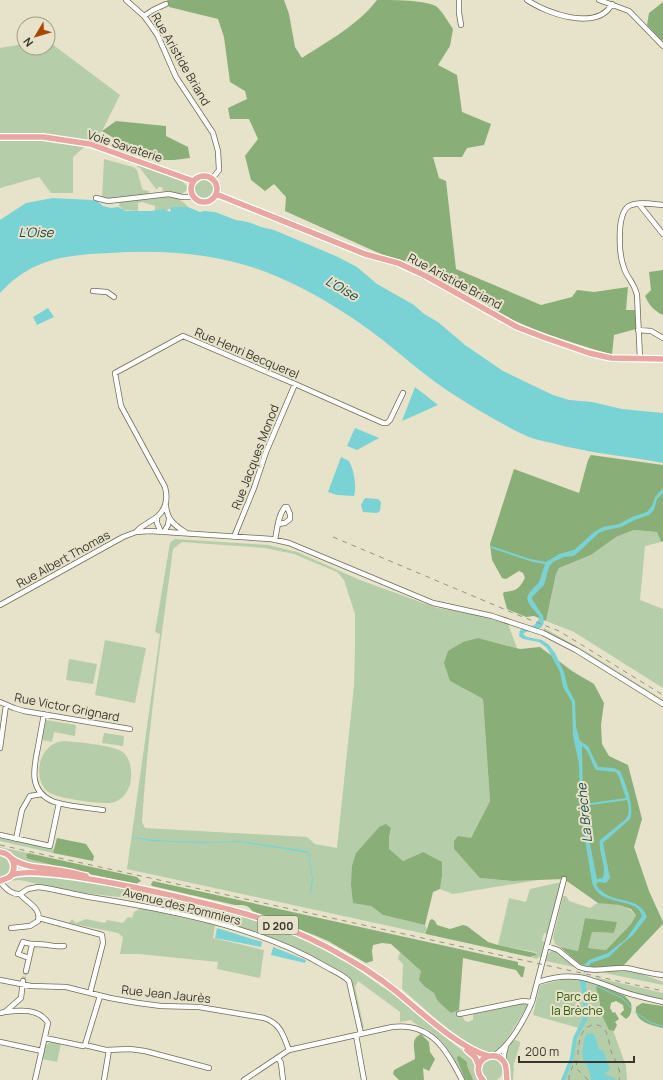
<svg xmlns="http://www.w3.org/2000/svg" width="663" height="1080" viewBox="0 0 663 1080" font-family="Manrope,sans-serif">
<rect width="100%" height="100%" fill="#e7e2ca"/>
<path fill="#b6cdaa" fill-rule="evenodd" d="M 48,41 L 120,95 L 102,131 L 73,157 L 73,193 L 51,193 L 39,177 L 0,188 L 0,48 L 24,44 L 24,48 L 48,48 Z
M 104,159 L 133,167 L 137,170 L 142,188 L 143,190 L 149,191 L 147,197 C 162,196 178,194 188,207 L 171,207 L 171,209 L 168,209 L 168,210 L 164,210 L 155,211 L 155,206 L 142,202 L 138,203 L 138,211 L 124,210 L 119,206 L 120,199 L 102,199 Z
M 138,165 L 182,181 L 187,186 L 186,191 L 181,194 L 174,192 L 163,191 L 162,187 L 158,187 L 158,189 L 156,189 L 140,168 L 137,167 Z
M194 189a10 10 0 1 1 20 0a10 10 0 1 1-20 0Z
M 634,530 L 657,532 L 661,542 L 645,546 L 640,600 L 663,609 L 663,688 L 574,632 L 546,621 L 556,574 L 559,568 L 591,555 L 616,537 Z
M 175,539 L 268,545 L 297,552 L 360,580 L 437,608 L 470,613 L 508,624 L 517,648 L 478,638 L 450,681 L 483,699 L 490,801 L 471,838 L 454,849 L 481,878 L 512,881 L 538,880 L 453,894 L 440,889 L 442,876 L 423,852 L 403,861 L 389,850 L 389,837 L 391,828 L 379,827 L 356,853 L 371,906 L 383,915 L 425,925 L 427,930 L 426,934 L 127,869 L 160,634 L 155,632 L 170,543 ZM 182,542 L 265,548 L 294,554 L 337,572 L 344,580 L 355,614 L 355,649 L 354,686 L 337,848 L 315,844 L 307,837 L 145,828 L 142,822 C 148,730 161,640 173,549 Z
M 544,628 L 585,651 L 663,700 L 663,702 L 590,656 L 543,631 Z
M 105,640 L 146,648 L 135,703 L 95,695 Z
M 69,659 L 97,664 L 93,684 L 66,680 Z
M 46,720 L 76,725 L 75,736 L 54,732 L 52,742 L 42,740 Z
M 104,733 L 124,736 L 123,746 L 102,743 Z
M 64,741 C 76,742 111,745 121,751 C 128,755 131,764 131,772 C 132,781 129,790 123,797 C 119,800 114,803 109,803 C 98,804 54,798 47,791 C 31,775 41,742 64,741 Z
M 0,837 L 54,849 L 53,853 L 0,841 Z
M 0,847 L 28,853 L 26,855 L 27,858 L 50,865 C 39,865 27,866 18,861 C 11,857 11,850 0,849 Z
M 0,856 L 7,859 L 10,866 L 8,874 L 0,878 Z
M 17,875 L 37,875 L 140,891 L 222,909 L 259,920 L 299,936 L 336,954 L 382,987 L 393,992 L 435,1029 L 474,1060 L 477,1080 L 473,1080 C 472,1074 467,1070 467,1062 L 465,1078 L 466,1080 L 465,1080 C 455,1062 448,1044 430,1031 C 424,1027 416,1026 411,1020 L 400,1022 L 400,1012 L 358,981 L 355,987 L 364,1028 L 362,1028 L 348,977 L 302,951 L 259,933 L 216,920 L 128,898 L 84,893 L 19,880 L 10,881 Z
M 561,882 L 548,934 L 544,933 L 542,941 L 546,942 L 542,951 L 542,957 L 539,957 L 537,959 L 530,957 L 533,957 L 537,954 L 535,952 L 498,945 L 509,898 L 526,902 L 530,889 Z
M 563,896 L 566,896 L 569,901 L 590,908 C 593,906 596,903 599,903 C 611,901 628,906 636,915 L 631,924 L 606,950 L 588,948 L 592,932 L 614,933 L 616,922 L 585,918 L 578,951 L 560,947 L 555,944 L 553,937 Z
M 141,908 L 215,925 L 213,938 L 264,950 L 260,978 L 217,969 L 218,962 L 139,954 L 120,954 L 123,937 L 118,933 L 69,923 L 72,919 L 76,923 L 86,919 L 105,923 L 107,920 L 123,923 L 128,917 L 132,918 L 134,912 Z
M 552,951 L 557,952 L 579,968 L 546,961 C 546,956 548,953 552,951 Z
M 400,952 L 421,971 L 425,987 L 434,993 L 437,1000 L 451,1013 L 459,1010 L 465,1021 L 468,1022 L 473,1020 L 473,1013 L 524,1002 L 528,1005 L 527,1007 L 501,1048 C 497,1052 492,1053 486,1053 C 480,1052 475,1047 470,1044 C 445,1029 424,1008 402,989 L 403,964 L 398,959 Z
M 626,970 L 634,971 L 663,982 L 663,985 L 595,971 Z
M 594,977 L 663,993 L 663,1000 L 622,990 Z
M 569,978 L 588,981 L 596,984 L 626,1066 L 627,1080 L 565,1080 L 577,1039 L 582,1029 L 533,1015 L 540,985 Z
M 516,1040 L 520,1042 L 520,1044 L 513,1067 L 514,1067 L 513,1080 L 510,1080 L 510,1065 L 507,1061 L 507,1051 L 512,1041 Z
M 51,1042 L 61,1044 L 57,1062 L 42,1059 C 44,1052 44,1044 51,1042 Z
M481 1070a11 11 0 1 1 22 0a11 11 0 1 1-22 0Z"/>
<path fill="#8aae77" d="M 167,0 L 284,0 L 289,14 L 295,47 L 302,58 C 328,41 358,25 377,0 C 394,0 423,0 436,6 C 443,12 448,22 453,29 L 450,46 L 438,65 L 457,75 L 462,112 L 491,124 L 484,145 L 467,148 L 462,157 L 433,157 L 439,178 L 446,181 L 456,269 L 541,305 L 572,297 L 577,290 L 594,292 L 628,287 L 626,310 L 635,310 L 636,329 L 614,335 L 612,355 C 578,344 544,335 513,320 L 416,265 L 416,261 L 414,260 L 411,263 L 383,255 L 285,211 L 286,197 L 274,184 L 265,191 L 251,180 L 245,156 L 258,139 L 249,119 L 230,119 L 228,108 L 247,99 L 245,91 L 230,82 L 224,37 L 218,19 L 169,7 Z
M 663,2 L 663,40 L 662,41 L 647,25 L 649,13 Z
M 116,121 L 166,126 L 166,136 L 188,147 L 190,158 L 174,160 L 151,160 L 102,131 Z
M 663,270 L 663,315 C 654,311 649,305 645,296 L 651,290 L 649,272 Z
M 591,455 L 663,465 L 663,541 L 661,542 L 657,532 L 634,530 L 616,537 L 591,555 L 559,568 L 556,574 L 546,621 L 534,616 L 526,617 L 507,609 L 503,594 L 504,592 C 517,591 519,589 525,578 L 523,573 L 519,571 L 506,579 L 502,578 L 492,560 L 490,544 L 514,469 L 579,493 L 588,460 Z
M 478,638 L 520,649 L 540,647 L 572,671 L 594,684 L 604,703 L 601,725 L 602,744 L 609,756 L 628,765 L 642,819 L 634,847 L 649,891 L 663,922 L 663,924 L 623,966 L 593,967 L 580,964 L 560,947 L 578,951 L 585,918 L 617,922 L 614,933 L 592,932 L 588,948 L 606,950 L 631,924 L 636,915 L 631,909 L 619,905 L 598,903 L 564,879 L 512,881 L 480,878 L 454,849 L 454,841 L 458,836 L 471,838 L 490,801 L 483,699 L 450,681 L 444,663 L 448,651 L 463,642 Z
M 386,824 L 391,828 L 389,837 L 389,849 L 403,861 L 423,852 L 442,862 L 442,876 L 440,889 L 433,892 L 425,925 L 383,915 L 371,906 L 353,903 L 351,884 L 352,866 L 356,853 L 379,827 Z
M 57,838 L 86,844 L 94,856 L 93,861 L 53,853 Z
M 28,853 L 137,877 L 141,881 L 136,884 L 75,871 L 29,859 L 27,858 L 26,855 Z
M 153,881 L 518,962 L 518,965 L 525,967 L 523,977 L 521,977 L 516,970 L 463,958 L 459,1010 L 451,1013 L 443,1006 L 437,1000 L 434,993 L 425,987 L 419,980 L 421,971 L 391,944 L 382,943 L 373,945 L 372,951 L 373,961 L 366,963 L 328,941 L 314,935 L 252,911 C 248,904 242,905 235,905 L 152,886 L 151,884 Z
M 432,919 L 435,921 L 437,925 L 450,929 L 463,925 L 467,926 L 488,942 L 498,945 L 535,953 L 537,955 L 530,957 L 426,934 L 426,932 L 430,920 Z
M 597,985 L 625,996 L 631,1003 C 632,1009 632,1015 626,1019 L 620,1014 L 624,1010 L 623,1005 L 616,1001 L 611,1003 L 610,1008 L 613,1013 L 615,1012 L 619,1019 L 615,1022 L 617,1025 L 614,1031 L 609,1030 L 600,1011 L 600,1002 L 596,988 Z
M 642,1003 L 663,1006 L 663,1028 C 651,1025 634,1022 636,1007 Z
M 421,1034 L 429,1042 L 430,1052 L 435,1059 L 429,1071 L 423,1068 L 424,1080 L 399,1080 L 393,1074 L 394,1070 L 415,1059 C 415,1049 410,1039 421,1034 Z
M 459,1056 L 467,1062 C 467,1070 472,1074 473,1080 L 466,1080 L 465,1079 L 457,1059 L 457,1057 Z"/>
<path fill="#79d3d4" d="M 53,198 L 92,200 L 97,201 L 103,206 L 111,208 L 118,207 L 126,211 L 151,211 L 164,209 L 170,212 L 171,207 L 188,207 L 200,212 L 204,211 L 215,212 L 236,220 L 248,222 L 261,227 L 274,230 L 338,257 L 357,267 L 377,284 L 414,305 L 424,314 L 438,322 L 465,345 L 503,371 L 553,395 L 569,400 L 592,402 L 622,409 L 663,413 L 663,463 C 626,456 588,453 552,443 C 541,441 530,438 520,433 C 495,420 469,405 445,389 C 416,369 390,344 361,324 C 335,306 307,289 278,277 C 226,254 166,249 110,253 C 66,255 32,258 0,293 L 0,220 L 26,203 Z
M 48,308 L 54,317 L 37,325 L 33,317 Z
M 415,387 L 438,405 L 402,421 Z
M 355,428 L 379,438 L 357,450 L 347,446 Z
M 341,457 L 349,461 C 354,470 357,487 354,496 L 337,495 L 328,492 Z
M 663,488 L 663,493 L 657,499 L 654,510 L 649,515 L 635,520 L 621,527 L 606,530 L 599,533 L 574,556 L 564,557 L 553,562 L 549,567 L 544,585 L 532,597 L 532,599 L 543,616 C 548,633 529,628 523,634 L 527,637 L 542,640 L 549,645 L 555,653 L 564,672 L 568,688 L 575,701 L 576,727 L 580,741 L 588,746 L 598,767 L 614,768 L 620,771 C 625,782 635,807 630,819 L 603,843 L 610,878 L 606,883 L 598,882 L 596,885 C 611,907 638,893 647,917 L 633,935 L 621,945 L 609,957 L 591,963 L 588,967 L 583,966 L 589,960 L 608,953 L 626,939 L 642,916 C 637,895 599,909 592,882 L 580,809 L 583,809 L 597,879 L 603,878 C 607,865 598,853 600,840 L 626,819 C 630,813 629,806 627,800 L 584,806 L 584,804 L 626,798 L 619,777 L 616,772 L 596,770 C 591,763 590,751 582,746 L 583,807 L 580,807 L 579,764 L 573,736 L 572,702 L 563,687 L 560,672 L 547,648 L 539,642 L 523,639 L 519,636 L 520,630 C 529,625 538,628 539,616 L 529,604 L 527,598 L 529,593 L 539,582 L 545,564 L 533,562 L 491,548 L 491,546 L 530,559 L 546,562 L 559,554 L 574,550 L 594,532 L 603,527 L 619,524 L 632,517 L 647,512 L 652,506 L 655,497 Z
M 365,498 L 378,499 L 381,502 L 380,511 L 377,513 L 363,512 L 361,505 Z
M 134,837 L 147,839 L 169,841 L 213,842 L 241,841 L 307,851 L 309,853 L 313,879 L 311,894 L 310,894 L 312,879 L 308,853 L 240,842 L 199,843 L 150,841 L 134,838 Z
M 217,928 L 262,942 L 261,947 L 215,938 Z
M 273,947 L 306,960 L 305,963 L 271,955 Z
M 579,978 L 584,979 L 586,983 L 589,1016 L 577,1039 L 574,1058 L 565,1080 L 561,1080 L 570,1058 L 573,1038 L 584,1016 L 582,992 Z
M 592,1033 L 595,1036 L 599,1050 L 603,1050 L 610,1069 L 605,1073 L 606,1075 L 615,1078 L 615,1080 L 591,1080 C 590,1062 578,1063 584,1043 C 585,1038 584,1038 587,1034 Z"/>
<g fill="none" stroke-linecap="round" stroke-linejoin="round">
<path stroke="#79d3d4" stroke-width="1" d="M 583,977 L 585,970
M 596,986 L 622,998 L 631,1008
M 635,1012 L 651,1023 L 663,1026"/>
<path stroke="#c4c0ab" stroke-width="4.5" stroke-dasharray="4.5 2" stroke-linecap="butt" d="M 23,981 L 26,971"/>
<g stroke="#706b56" stroke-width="6">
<path id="minor" d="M 126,0 L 144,16 L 152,27 L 158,36 L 176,77 L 213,133 L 218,151 L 219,170 L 212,179
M 459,0 L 459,13 L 461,25
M 527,0 C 546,13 597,32 612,4
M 599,0 L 629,11 L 663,46
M 144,16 L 153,10 L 166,4
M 96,198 L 108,201 L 169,194 L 182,197 L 193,197
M 639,204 L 663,234
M 93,291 L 107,292 L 114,297
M 638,330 L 651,331 L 663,338
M 640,359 L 637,295 C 634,282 627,278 624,268 C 619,255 616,214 629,206 C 638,201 653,204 663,205
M 166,506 C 167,519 174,525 185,532
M 136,532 L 140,528 L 157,517
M 161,532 L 157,523 L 157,517 C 166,509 168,498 165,487 L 121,406 L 115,373 L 183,336 L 295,384 L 383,423 L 387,423 L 390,420 L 403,393
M 164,532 L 168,525 L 169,519
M 234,537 L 254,488 L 266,452 L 295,384
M 275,540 C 277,530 278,515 285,507 L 287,507 L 290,514 L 290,519 L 285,523 L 278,524
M 0,605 L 123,537 L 136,532 L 150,531 L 271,539 L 289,543 L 433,603 L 492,616 L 543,633 L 576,650 L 663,704
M 0,702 L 14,708 L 24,711 L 130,729
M 44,714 C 42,725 40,736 38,747 C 34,767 28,790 52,801 C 64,806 89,808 103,810
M 0,748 L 6,705
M 0,835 L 50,846 L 59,803
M 16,839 L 22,810 L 30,796 L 42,794
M 0,882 C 6,888 11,895 20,894 C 26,902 42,908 38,921 L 30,926 L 11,928
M 20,894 L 28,889 L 38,887 C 55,889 72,894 89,897 C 165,909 257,926 323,965 C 331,970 342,974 349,981 L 361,1034
M 39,918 L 102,935 L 103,943 L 90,993
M 32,945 L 29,958 L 18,954 L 23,942 C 34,946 38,943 48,945 C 54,946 58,947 64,946
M 547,946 L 558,950 L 579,967 C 594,973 611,967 626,968 C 638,970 650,974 663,975
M 26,971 L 29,958
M 0,980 L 31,986 L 66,987 L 110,998 L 138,1003 L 161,1006 L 199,1007 L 264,1018 C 281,1024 283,1035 289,1050
M 538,982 C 573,970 590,979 621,991 C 635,996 649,999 663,1002
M 5,1012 C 20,1010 39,1008 48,1023 L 35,1080
M 0,1013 L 5,1012 L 21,998 L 23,981
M 459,1014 L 523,1001 L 532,1002
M 356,1035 L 364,1080
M 45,1038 L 83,1046 L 85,1045 L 106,1050 L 130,1049 L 145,1051 L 209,1068
M 0,1042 L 42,1051
M 85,1045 L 100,996
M 493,1056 C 509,1048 525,1018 532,1002 L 564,879
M 278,1058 L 281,1063 L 283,1080
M 504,1062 L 504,1054 L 506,1046
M 104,1080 L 109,1050
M 244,1080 L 289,1050 L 392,1027 C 431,1022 447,1050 462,1080"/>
</g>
<g stroke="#fff" stroke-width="8">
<path id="major" d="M 0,137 L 43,137 L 90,144 L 193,181
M191 189a13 13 0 1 1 26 0a13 13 0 1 1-26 0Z
M 216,194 L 365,254 L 398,263 L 426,276 L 517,327 L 543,337 L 589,353 L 611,358 L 663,359
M 0,852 C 13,854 18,867 10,877 L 0,881
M 11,858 C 24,868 42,867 58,870 C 67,871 77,874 86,876
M 10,876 C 36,860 227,907 262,919 C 293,930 322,943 350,960 C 371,972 392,987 411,1004 C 431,1021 463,1049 488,1056
M 467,1050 L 475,1057 L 479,1066
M 483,1080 C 467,1062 496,1045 505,1064 C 507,1069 506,1075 507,1080"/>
</g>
<use href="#minor" stroke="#fff" stroke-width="4.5"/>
<use href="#major" stroke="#eaa6a1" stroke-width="5.5"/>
<path stroke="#969281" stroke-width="1" stroke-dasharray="5 5" stroke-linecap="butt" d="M 333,537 L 518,615 L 559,631 L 663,695
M 0,845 L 663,991
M 569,1080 L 569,1076 L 575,1060
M 588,1080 L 577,1069 L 576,1066 C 580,1053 575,1031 592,1025 C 597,1024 602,1026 605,1030 C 609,1036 609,1045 611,1051 C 614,1059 619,1066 620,1074 C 620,1077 620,1077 619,1080"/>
</g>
<g text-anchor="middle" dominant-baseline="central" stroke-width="4" stroke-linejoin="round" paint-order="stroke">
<rect fill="#e7e2ca" stroke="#6c6a5c" stroke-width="1" x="258" y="916" width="40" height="18" rx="3"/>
<g font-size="11" font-weight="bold" fill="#38362d">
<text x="278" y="925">D 200</text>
</g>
<g font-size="12" fill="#38362d" stroke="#e7e2ca">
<text transform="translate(181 59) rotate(60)">Rue Aristide Briand</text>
<text transform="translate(125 146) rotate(18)">Voie Savaterie</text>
<text transform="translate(455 281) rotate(28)">Rue Aristide Briand</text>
<text transform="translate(247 353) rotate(23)">Rue Henri Becquerel</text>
<text transform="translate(255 457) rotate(-69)">Rue Jacques Monod</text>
<text transform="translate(63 559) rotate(-29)">Rue Albert Thomas</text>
<text transform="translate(67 707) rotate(11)">Rue Victor Grignard</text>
<text transform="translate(182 906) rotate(14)">Avenue des Pommiers</text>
<text transform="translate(166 994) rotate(6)">Rue Jean Jaurès</text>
</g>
<g font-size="12" fill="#2f5b0b" stroke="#e7e2ca">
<text x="577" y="996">Parc de<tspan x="577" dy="14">la Brèche</tspan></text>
</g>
<g font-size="13" font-style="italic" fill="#204a4b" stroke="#e7e2ca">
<text x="36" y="232">L’Oise</text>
<text transform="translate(342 288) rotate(30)">L'Oise</text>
<text transform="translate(584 813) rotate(-96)">La Brèche</text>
</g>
</g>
<g transform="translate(36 36) rotate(232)"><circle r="19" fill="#e7e2ca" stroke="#a19d8b"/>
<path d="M0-3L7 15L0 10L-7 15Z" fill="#a84605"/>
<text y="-6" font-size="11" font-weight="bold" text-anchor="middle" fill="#38362d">N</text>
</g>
<path d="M519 1056v6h115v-6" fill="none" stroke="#38362d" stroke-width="2"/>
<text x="525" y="1056" font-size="12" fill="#38362d" stroke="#e7e2ca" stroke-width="3" paint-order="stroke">200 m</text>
</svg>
